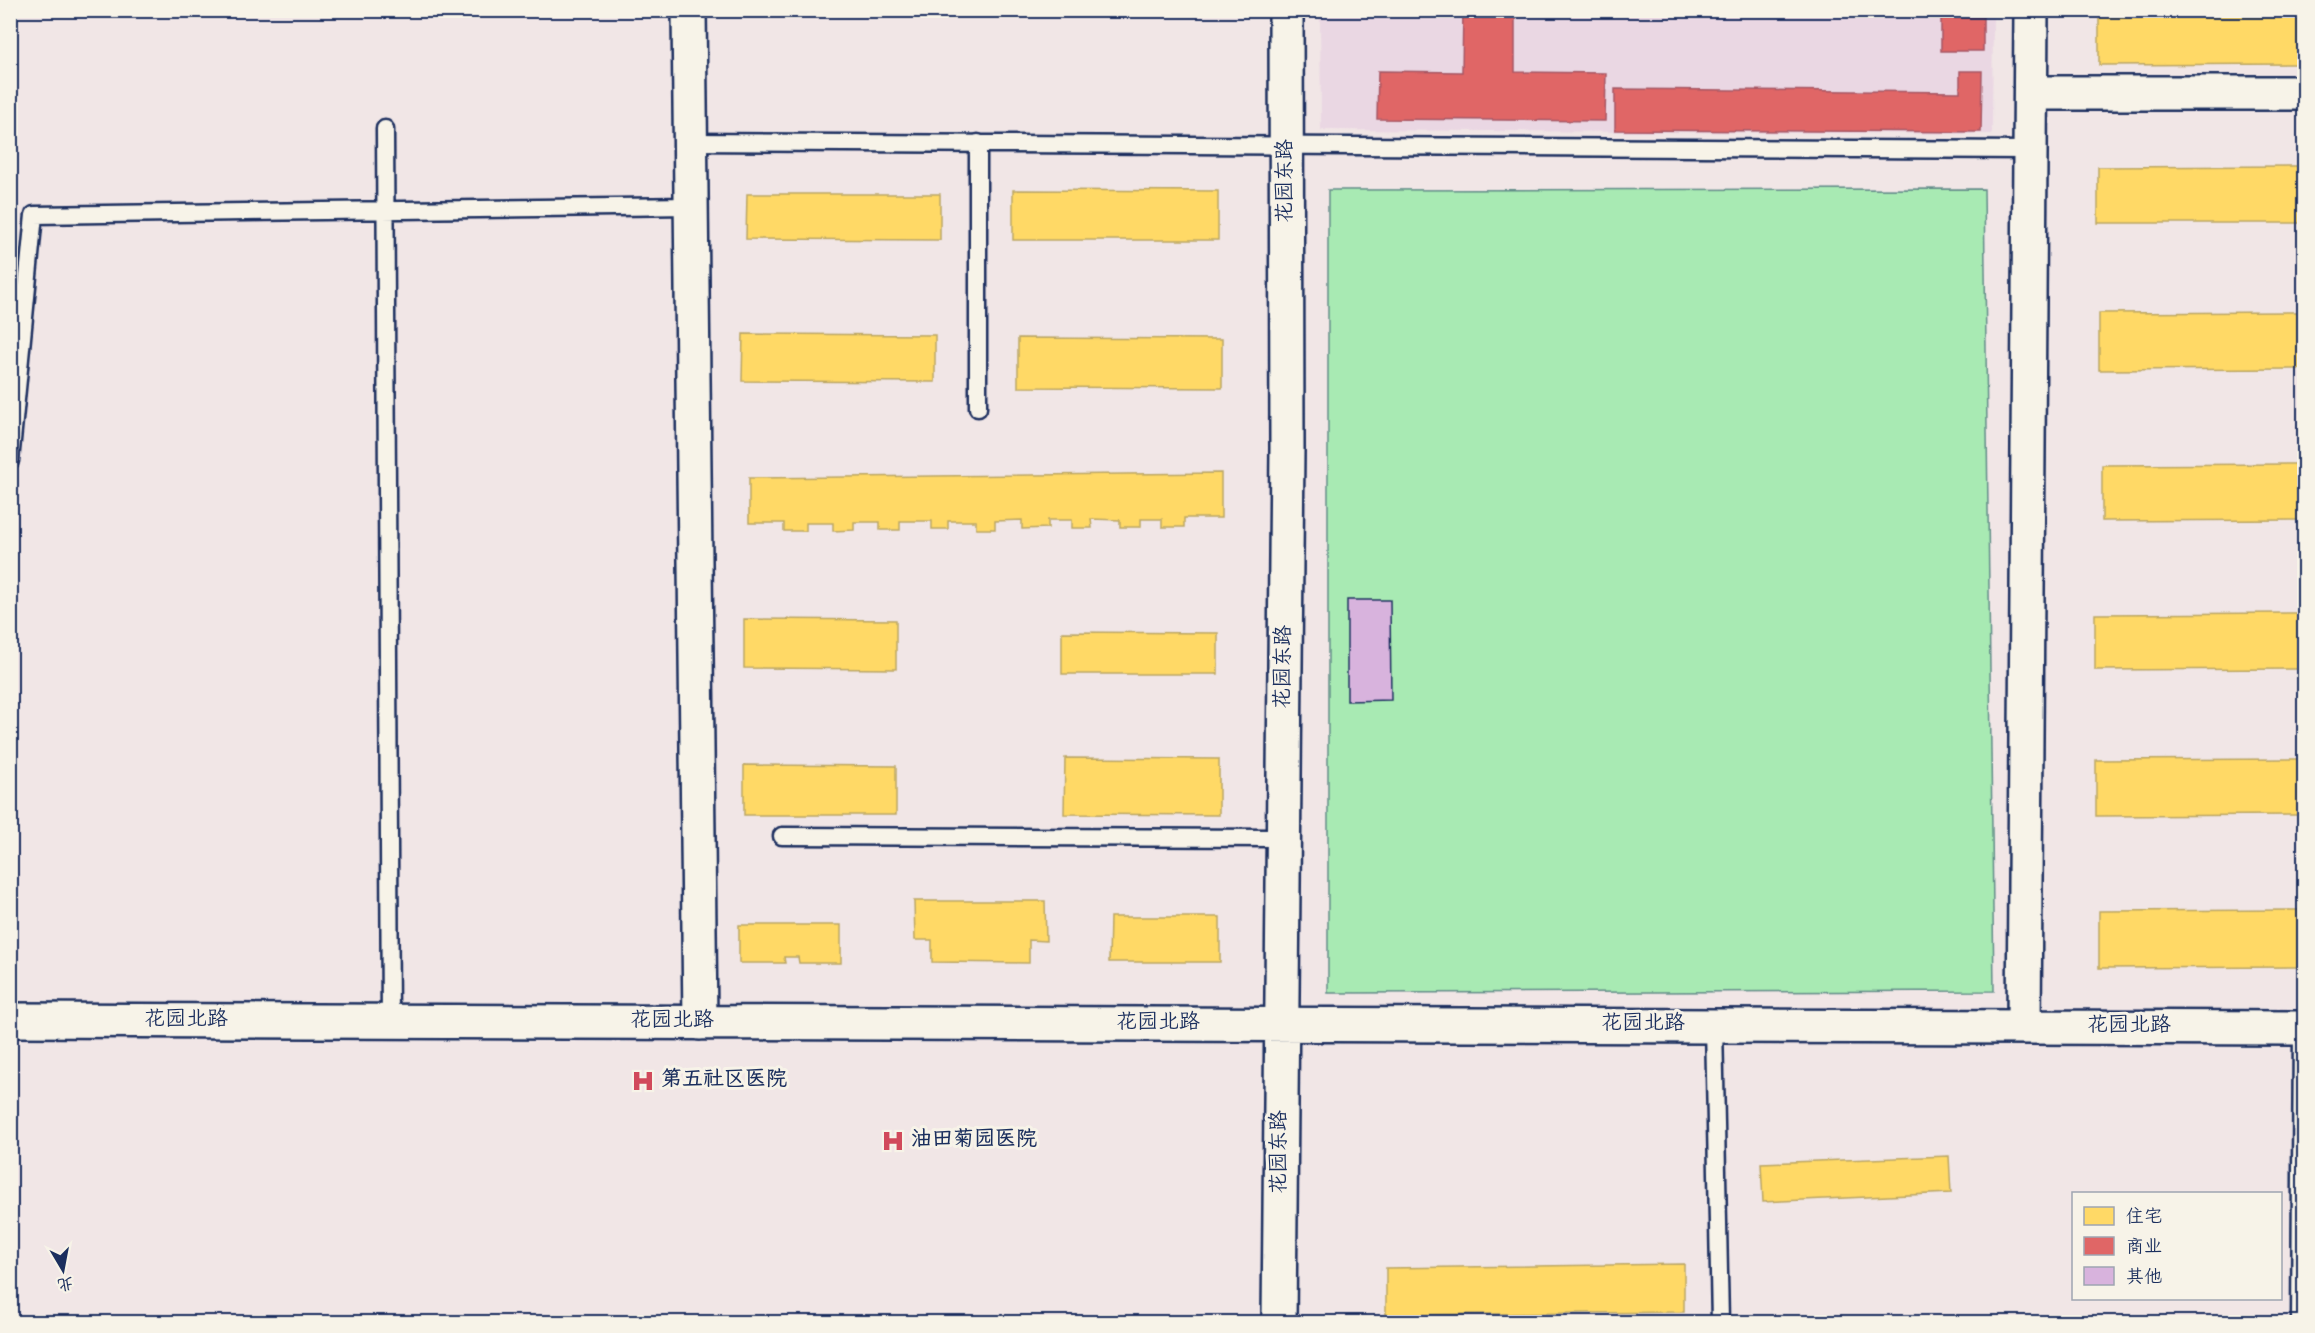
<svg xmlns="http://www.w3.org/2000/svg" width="2315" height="1333" viewBox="0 0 2315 1333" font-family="Dekko,'LXGW WenKai TC',sans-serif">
<rect width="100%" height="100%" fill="#f1e6e6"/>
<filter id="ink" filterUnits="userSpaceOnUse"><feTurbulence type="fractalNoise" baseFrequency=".0167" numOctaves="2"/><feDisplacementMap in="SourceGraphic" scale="12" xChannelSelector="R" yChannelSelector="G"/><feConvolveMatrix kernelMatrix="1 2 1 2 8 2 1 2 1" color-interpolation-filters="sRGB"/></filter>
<g filter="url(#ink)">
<path fill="#ead7e3" d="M 1320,11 L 1993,11 L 1992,134 L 1321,130 Z"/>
<path fill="#a8eab3" stroke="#628c88" stroke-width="1.5" d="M 1984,189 L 1994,991 L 1328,993 L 1328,190 Z"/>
<path fill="#ffd966" stroke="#bba664" stroke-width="1.5" d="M 2099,10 L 2304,10 L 2304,64 L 2099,65 Z
M 2304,166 L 2304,223 L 2098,223 L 2098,167 Z
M 1013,190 L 1218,191 L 1218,240 L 1013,240 Z
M 747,194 L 940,194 L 940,240 L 746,239 Z
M 2304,312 L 2304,369 L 2099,370 L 2099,313 Z
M 743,334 L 935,335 L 935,382 L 742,381 Z
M 1018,338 L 1222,339 L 1222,388 L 1018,387 Z
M 2304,464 L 2304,520 L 2102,521 L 2102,465 Z
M 1221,473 L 1221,518 L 1184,518 L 1184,527 L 1162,527 L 1162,519 L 1141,519 L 1141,527 L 1120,527 L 1120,520 L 1091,519 L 1092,528 L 1072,528 L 1072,520 L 1048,520 L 1048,528 L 1022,529 L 1022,520 L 995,521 L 995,529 L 976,529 L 976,521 L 948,521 L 948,529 L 932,529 L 932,521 L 900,521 L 900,530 L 880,530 L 880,522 L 854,522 L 854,530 L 833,531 L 833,523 L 806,523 L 806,531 L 784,531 L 784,523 L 749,523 L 749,478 Z
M 2304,613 L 2304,669 L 2095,670 L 2095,614 Z
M 744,619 L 896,620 L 896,669 L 744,668 Z
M 1062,632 L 1218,633 L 1218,674 L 1062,674 Z
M 1065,758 L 1219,759 L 1219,815 L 1064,814 Z
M 2304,759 L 2304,815 L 2096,816 L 2096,760 Z
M 744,765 L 896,766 L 896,815 L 744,815 Z
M 914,901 L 1045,901 L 1046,941 L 1029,940 L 1029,963 L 932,962 L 932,940 L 915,940 Z
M 2304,910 L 2304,967 L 2099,968 L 2099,911 Z
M 1110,917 L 1220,917 L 1220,962 L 1109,962 Z
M 739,925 L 841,925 L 841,963 L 799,963 L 798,957 L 784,957 L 785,963 L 739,963 Z
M 1949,1156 L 1951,1193 L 1763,1202 L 1761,1163 Z
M 1684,1264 L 1684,1312 L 1386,1315 L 1386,1268 Z"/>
<path fill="#e06666" stroke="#a55664" stroke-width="1.5" d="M 1463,10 L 1515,10 L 1515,72 L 1606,73 L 1605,121 L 1377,119 L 1378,71 L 1462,72 Z
M 1941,10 L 1983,10 L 1983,51 L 1941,51 Z
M 1960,71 L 1982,71 L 1981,132 L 1615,130 L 1615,89 L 1960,92 Z"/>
<path fill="#d8b3dd" stroke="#1b2f5e" stroke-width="1.5" d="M 1347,600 L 1390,600 L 1391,700 L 1347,701 Z"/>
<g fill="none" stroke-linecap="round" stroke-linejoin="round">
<g stroke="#1b2f5e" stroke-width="21">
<path id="lane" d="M 385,129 L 390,1021
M 690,142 L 2029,150
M 978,408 L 978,143
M 10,461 L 34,215 L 691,206
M 782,836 L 1284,838
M 1714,1025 L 1720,1322
M 2300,1322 L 2302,1028"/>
</g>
<g stroke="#1b2f5e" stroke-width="38">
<path id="street" d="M 689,10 L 700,1023
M 2031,93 L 2304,93
M 10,1020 L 2304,1028
M 2024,1027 L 2031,10
M 1279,1322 L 1287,448 L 1286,10"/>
</g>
<use href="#lane" stroke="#f7f3e8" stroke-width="16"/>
<use href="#street" stroke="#f7f3e8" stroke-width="33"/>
</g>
</g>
<defs>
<g id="hospital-bare" transform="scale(1.8)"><path d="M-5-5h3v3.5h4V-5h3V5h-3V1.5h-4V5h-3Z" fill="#d1495b" stroke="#f7f3e8" stroke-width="2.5" paint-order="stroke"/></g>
</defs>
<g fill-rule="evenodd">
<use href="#hospital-bare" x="643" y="1081"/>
<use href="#hospital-bare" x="893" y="1141"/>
</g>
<g text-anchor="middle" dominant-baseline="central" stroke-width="6" stroke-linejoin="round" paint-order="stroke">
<g font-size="21" fill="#1b2f5e" stroke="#f7f3e8">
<text transform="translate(1287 181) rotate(-90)">花园东路</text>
<text transform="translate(1285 667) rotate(-89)">花园东路</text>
<text x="186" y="1021">花园北路</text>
<text x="672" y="1022">花园北路</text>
<text x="1158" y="1024">花园北路</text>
<text x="1643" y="1025">花园北路</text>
<text x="2129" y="1027">花园北路</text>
<text transform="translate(1281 1152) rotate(-90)">花园东路</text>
</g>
<g font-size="21" font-weight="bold" fill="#1b2f5e" stroke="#f7f3e8" text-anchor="start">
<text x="661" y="1081">第五社区医院</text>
<text x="911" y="1141">油田菊园医院</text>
</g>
</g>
<rect width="2315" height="1333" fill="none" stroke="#f7f3e8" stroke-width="36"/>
<rect x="18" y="18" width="2279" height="1297" fill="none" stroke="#1b2f5e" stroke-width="2" filter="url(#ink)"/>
<rect x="2072" y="1192" width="210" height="108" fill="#f7f3e8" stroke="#9fa5b1" stroke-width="1.5"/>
<rect x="2084" y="1207" width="30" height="18" fill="#ffd966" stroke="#9fa5b1" stroke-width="1.5"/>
<text x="2126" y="1222" font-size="18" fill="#1b2f5e">住宅</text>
<rect x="2084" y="1237" width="30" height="18" fill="#e06666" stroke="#9fa5b1" stroke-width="1.5"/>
<text x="2126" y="1252" font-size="18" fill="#1b2f5e">商业</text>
<rect x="2084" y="1267" width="30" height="18" fill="#d8b3dd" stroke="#9fa5b1" stroke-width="1.5"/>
<text x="2126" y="1282" font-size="18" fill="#1b2f5e">其他</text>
<g transform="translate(63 1270) rotate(170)" stroke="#f7f3e8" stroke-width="4.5" paint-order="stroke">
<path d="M0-4.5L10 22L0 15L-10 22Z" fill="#1b2f5e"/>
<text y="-9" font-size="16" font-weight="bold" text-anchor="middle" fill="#1b2f5e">北</text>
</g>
</svg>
